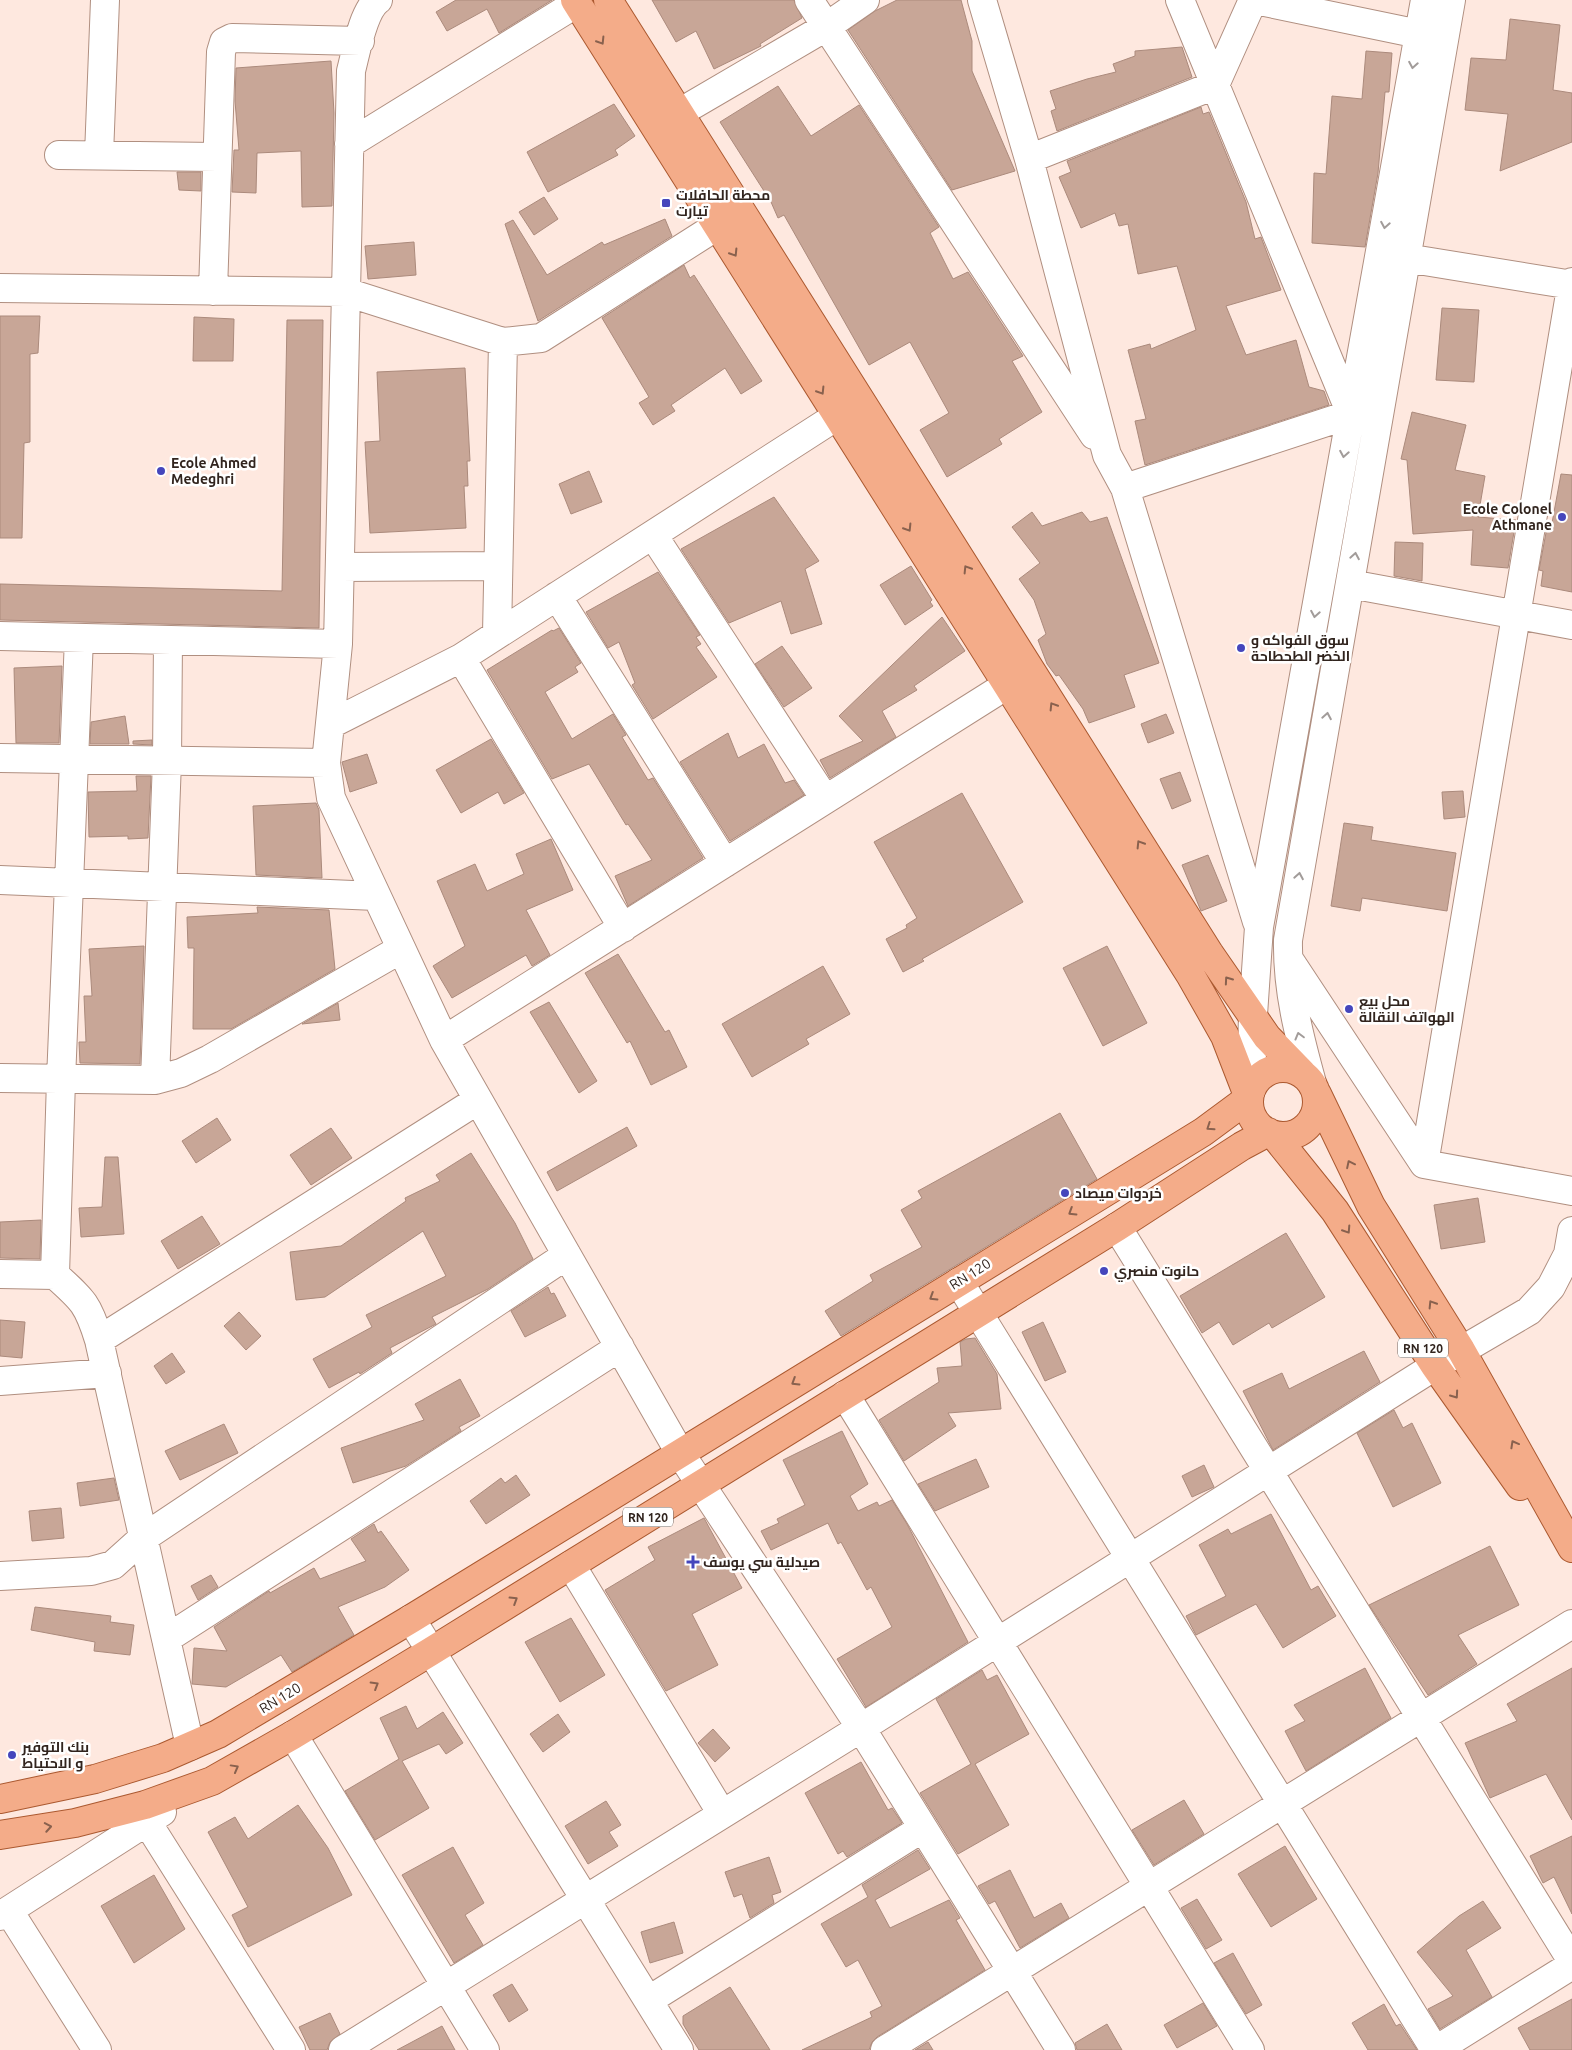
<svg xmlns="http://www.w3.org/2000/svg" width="1572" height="2050" viewBox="0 0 1572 2050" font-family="Ubuntu,Cairo,sans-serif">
<rect width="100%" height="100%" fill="#fee8df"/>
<path fill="#c8a697" stroke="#ab8a7c" d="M 456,0 L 552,0 L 499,33 L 487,9 L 447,31 L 436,12 Z
M 652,0 L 794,0 L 802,18 L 760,44 L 761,46 L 714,69 L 696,31 L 676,42 Z
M 897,0 L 961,0 L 972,41 L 972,71 L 1015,171 L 952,190 L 848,30 L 875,11 Z
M 1510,19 L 1560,25 L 1553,90 L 1572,93 L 1572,142 L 1500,171 L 1508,114 L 1465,110 L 1471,58 L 1506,60 Z
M 1182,47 L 1192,77 L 1057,131 L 1051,111 L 1056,109 L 1050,91 L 1087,79 L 1116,72 L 1113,64 L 1135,56 L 1135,51 Z
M 1366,51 L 1392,53 L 1389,92 L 1385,92 L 1378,173 L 1365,247 L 1312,243 L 1314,173 L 1326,174 L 1332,96 L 1362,99 Z
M 331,61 L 334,113 L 332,206 L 302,207 L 301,151 L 257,153 L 256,193 L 232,192 L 234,150 L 239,150 L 235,101 L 236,68 Z
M 778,86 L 811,136 L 859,105 L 939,227 L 930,233 L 953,279 L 968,272 L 1023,356 L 1012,361 L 1042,412 L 999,439 L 1002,444 L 947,477 L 920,430 L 949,413 L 910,342 L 869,365 L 784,215 L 778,218 L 771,202 L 720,122 Z
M 614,104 L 635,136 L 615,150 L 618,155 L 548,192 L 527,152 Z
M 1201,107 L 1203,114 L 1209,112 L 1246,202 L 1255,239 L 1261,237 L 1281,290 L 1226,306 L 1246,355 L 1296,340 L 1309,387 L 1324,391 L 1329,405 L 1145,465 L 1135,421 L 1146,419 L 1128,350 L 1150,344 L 1151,349 L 1196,330 L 1177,266 L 1138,274 L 1128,224 L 1119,226 L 1115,213 L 1081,228 L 1059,177 L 1071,172 L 1067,161 Z
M 177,172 L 201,172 L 201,191 L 179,190 Z
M 544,197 L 558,219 L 534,235 L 519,212 Z
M 665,219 L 672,236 L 538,321 L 505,224 L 513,220 L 547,275 L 602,242 L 604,245 Z
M 414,242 L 416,275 L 368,279 L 365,246 Z
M 684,265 L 690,278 L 694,275 L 762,381 L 741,394 L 725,368 L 671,405 L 675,411 L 653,425 L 639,403 L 649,397 L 602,318 Z
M 1442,308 L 1479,310 L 1474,382 L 1436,380 Z
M 0,316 L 40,316 L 38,353 L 30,354 L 30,442 L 24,443 L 22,538 L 0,538 Z
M 194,317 L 234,319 L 233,361 L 193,361 Z
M 287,320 L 323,320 L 319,628 L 0,620 L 0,584 L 282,591 Z
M 465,368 L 470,461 L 467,461 L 468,486 L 464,486 L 466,528 L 370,533 L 365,442 L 380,441 L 377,372 Z
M 1412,412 L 1466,425 L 1455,470 L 1485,476 L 1478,517 L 1516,520 L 1508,568 L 1471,565 L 1473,530 L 1413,534 L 1407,460 L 1401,459 Z
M 589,471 L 602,502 L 571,514 L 559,484 Z
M 1561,474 L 1572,475 L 1572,592 L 1541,586 L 1543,571 L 1539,570 L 1548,522 L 1552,523 Z
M 774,497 L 819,561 L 805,569 L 822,624 L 791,634 L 781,601 L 729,623 L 681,549 Z
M 1032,512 L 1042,526 L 1082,512 L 1090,522 L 1107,517 L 1159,663 L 1124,675 L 1135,707 L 1089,723 L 1083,709 L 1059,675 L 1056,676 L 1047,664 L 1038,640 L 1046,634 L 1034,600 L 1019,579 L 1040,563 L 1012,527 Z
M 1395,542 L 1423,543 L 1422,581 L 1394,576 Z
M 911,566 L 932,600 L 930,602 L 933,606 L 905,625 L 880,585 Z
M 658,572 L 700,635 L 696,637 L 701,644 L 696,647 L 717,677 L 653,719 L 632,685 L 635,683 L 619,642 L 608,648 L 586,612 Z
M 942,617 L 965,651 L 914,686 L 917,690 L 882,711 L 896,737 L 830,778 L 820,760 L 863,741 L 839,716 Z
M 559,628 L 581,663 L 575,667 L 578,672 L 545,692 L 572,739 L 613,714 L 626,735 L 622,737 L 648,780 L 653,778 L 703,858 L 628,906 L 615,876 L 652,860 L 628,824 L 626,825 L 589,764 L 552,779 L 487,670 L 552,630 L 553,631 Z
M 782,646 L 812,688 L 784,707 L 755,664 Z
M 62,666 L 59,743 L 16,743 L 14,668 Z
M 1166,714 L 1174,733 L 1148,743 L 1141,724 Z
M 125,716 L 129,744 L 90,744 L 91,722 Z
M 728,733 L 738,758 L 764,744 L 785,783 L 794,780 L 804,795 L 730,841 L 680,762 Z
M 491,739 L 524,793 L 504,804 L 498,792 L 461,813 L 436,770 Z
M 152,740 L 152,745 L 133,744 L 133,741 Z
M 367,754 L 377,783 L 350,792 L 342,762 Z
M 1180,772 L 1191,801 L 1172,809 L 1160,779 Z
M 136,776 L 151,776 L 148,838 L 128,839 L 128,836 L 89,837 L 88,792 L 137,791 Z
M 1463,791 L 1465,817 L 1444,819 L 1442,792 Z
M 962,793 L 1023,902 L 922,959 L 924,961 L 903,972 L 886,939 L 907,928 L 906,925 L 917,918 L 874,842 Z
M 316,803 L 319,810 L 322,878 L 256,875 L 253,806 Z
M 1344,823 L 1373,827 L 1371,840 L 1456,853 L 1447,911 L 1362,898 L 1360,911 L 1331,906 Z
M 551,839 L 573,890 L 526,910 L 550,955 L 532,966 L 526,955 L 452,998 L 433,966 L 465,946 L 437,881 L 475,864 L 487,891 L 524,874 L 516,854 Z
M 1208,855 L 1227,901 L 1201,911 L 1182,865 Z
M 257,907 L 329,910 L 335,969 L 231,1029 L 193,1029 L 194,948 L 188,948 L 187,917 L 258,913 Z
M 144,946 L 140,1064 L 80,1063 L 79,1042 L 86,1042 L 84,996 L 92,996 L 89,949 Z
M 1107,946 L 1147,1023 L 1103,1046 L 1063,968 Z
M 618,954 L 665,1032 L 669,1030 L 687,1067 L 651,1085 L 630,1041 L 627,1043 L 585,973 Z
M 823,966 L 850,1014 L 806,1039 L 809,1044 L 752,1077 L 722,1024 Z
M 549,1002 L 597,1081 L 579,1093 L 530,1012 Z
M 338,1003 L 340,1020 L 302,1024 Z
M 1060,1113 L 1097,1179 L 841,1336 L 825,1311 L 873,1281 L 870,1275 L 922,1247 L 901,1210 L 922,1198 L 918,1191 Z
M 217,1118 L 231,1140 L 196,1163 L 182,1141 Z
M 627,1127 L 637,1146 L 557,1191 L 547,1172 Z
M 331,1128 L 352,1158 L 311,1185 L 290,1155 Z
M 471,1153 L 515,1223 L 533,1259 L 488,1289 L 432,1317 L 436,1324 L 390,1348 L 392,1353 L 360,1374 L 359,1372 L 329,1388 L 313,1359 L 372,1327 L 366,1315 L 446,1276 L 423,1231 L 325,1297 L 296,1300 L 290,1252 L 341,1246 L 406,1201 L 405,1198 L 440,1181 L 436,1175 Z
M 105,1157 L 118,1157 L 124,1234 L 81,1237 L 79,1208 L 102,1207 Z
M 1478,1198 L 1485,1242 L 1441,1249 L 1434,1205 Z
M 202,1216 L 220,1244 L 178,1269 L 161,1241 Z
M 41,1220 L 40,1259 L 0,1258 L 0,1222 Z
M 1286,1233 L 1325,1297 L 1272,1328 L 1269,1323 L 1233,1345 L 1219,1322 L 1202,1333 L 1180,1296 Z
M 548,1287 L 551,1294 L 554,1293 L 566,1316 L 525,1337 L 511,1311 Z
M 239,1312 L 261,1336 L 246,1350 L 224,1326 Z
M 0,1320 L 25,1322 L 22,1358 L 0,1356 Z
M 1043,1322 L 1066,1372 L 1045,1381 L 1022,1332 Z
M 975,1338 L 997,1374 L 1001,1409 L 948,1413 L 956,1426 L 904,1461 L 879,1420 L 939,1382 L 937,1368 L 962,1366 L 960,1342 L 966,1339 Z
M 1364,1351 L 1380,1382 L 1273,1450 L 1243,1391 L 1282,1373 L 1289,1389 Z
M 172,1353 L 185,1372 L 166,1384 L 154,1366 Z
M 460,1379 L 480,1416 L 459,1427 L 461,1431 L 406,1466 L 353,1483 L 341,1448 L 424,1420 L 415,1404 Z
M 1394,1410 L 1403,1428 L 1412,1423 L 1441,1483 L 1393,1507 L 1357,1433 Z
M 224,1424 L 238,1453 L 180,1480 L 165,1451 Z
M 842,1431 L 868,1484 L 850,1496 L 858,1511 L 877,1502 L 879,1506 L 892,1500 L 907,1524 L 968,1642 L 866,1707 L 837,1659 L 892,1627 L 871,1587 L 867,1590 L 841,1542 L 838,1544 L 828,1523 L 771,1550 L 761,1531 L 779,1523 L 777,1519 L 805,1505 L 783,1460 Z
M 976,1459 L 989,1487 L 935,1511 L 918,1484 Z
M 1204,1465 L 1214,1487 L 1192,1497 L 1182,1476 Z
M 516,1475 L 530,1495 L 486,1524 L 470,1501 L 501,1478 L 505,1483 Z
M 114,1478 L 119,1500 L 80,1506 L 77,1483 Z
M 61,1508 L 64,1538 L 32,1541 L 29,1511 Z
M 1271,1514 L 1311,1590 L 1318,1586 L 1336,1616 L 1283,1648 L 1256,1604 L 1196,1635 L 1186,1616 L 1226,1596 L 1199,1545 L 1228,1529 L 1231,1534 Z
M 704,1518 L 742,1588 L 692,1614 L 718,1665 L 666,1691 L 605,1590 L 655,1560 L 648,1547 Z
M 374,1524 L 378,1533 L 381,1531 L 409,1570 L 385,1587 L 338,1607 L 354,1635 L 292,1672 L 281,1655 L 226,1687 L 192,1684 L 194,1648 L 227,1651 L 214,1627 L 269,1591 L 270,1593 L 314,1568 L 320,1579 L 366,1561 L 351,1539 Z
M 1490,1546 L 1519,1605 L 1458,1635 L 1477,1664 L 1428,1695 L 1369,1605 Z
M 211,1575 L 218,1587 L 198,1600 L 191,1586 Z
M 35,1607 L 111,1616 L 110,1622 L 134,1625 L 130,1655 L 94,1651 L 95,1642 L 31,1630 Z
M 571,1618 L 605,1675 L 560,1702 L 525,1642 Z
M 1365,1668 L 1391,1718 L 1306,1771 L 1285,1731 L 1305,1721 L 1294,1705 Z
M 1572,1668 L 1572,1820 L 1546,1774 L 1490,1798 L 1465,1743 L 1517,1721 L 1507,1704 Z
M 982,1670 L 987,1680 L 997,1675 L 1029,1734 L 975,1764 L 1009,1825 L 958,1854 L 920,1793 L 971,1764 L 936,1699 Z
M 406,1706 L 417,1729 L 443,1712 L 463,1743 L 446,1754 L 439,1744 L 402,1761 L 429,1808 L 375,1840 L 345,1791 L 399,1759 L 380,1718 Z
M 558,1714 L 570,1732 L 543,1752 L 530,1734 Z
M 713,1729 L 730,1748 L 715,1762 L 698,1743 Z
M 861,1762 L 888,1810 L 892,1808 L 902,1823 L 847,1857 L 843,1851 L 838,1854 L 805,1793 Z
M 1184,1800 L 1204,1834 L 1154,1865 L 1132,1830 Z
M 606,1801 L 621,1825 L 609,1832 L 618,1846 L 588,1864 L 565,1826 Z
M 298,1805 L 328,1848 L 352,1895 L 248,1947 L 232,1915 L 248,1907 L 208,1832 L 235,1817 L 248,1839 Z
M 1572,1836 L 1572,1914 L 1554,1877 L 1543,1883 L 1530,1856 Z
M 1285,1846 L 1317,1899 L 1271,1927 L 1238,1874 Z
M 453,1847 L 484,1903 L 465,1915 L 483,1945 L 454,1963 L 402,1875 Z
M 918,1850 L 930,1869 L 875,1900 L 890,1928 L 949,1900 L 960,1918 L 956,1920 L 985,1970 L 877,2037 L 872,2042 L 869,2050 L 802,2050 L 872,2017 L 870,2012 L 882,2006 L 858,1960 L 846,1967 L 821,1924 L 868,1897 L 862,1885 Z
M 769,1857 L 781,1892 L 772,1895 L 774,1903 L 750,1918 L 742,1894 L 734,1897 L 725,1872 Z
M 1010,1870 L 1034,1918 L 1061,1903 L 1069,1918 L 1020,1948 L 995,1901 L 989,1904 L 978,1886 Z
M 154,1875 L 185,1929 L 134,1963 L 101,1906 Z
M 1197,1899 L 1222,1940 L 1206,1949 L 1181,1908 Z
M 1483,1901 L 1501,1928 L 1466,1950 L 1492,1997 L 1440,2029 L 1428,2009 L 1453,1996 L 1417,1952 L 1459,1916 Z
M 674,1922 L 683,1953 L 650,1963 L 641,1932 Z
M 1233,1953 L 1262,2005 L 1246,2014 L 1214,1963 Z
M 512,1984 L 528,2010 L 509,2022 L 493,1995 Z
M 730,1987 L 770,2050 L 699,2050 L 690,2036 L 683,2024 L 683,2016 Z
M 1572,1999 L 1572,2050 L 1530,2050 L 1518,2028 Z
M 1203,2003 L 1217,2026 L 1177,2048 L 1164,2025 Z
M 1384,2004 L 1396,2026 L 1400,2024 L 1417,2050 L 1368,2050 L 1352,2023 Z
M 330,2013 L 340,2034 L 330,2042 L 327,2050 L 310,2050 L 299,2027 Z
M 1107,2024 L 1122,2050 L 1077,2050 L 1075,2043 Z
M 442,2026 L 455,2050 L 397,2050 Z
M 928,2042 L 933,2050 L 915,2050 Z"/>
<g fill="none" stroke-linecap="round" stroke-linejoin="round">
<g stroke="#b08f80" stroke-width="30">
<path id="minor" d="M 378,0 C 363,11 356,52 351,71 L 338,644 L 326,763 L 331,798 L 444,1040 L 680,1453 L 861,1728 L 1061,2050
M 809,0 L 1094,435
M 982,0 L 1029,159 L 1107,455 L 1125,488 L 1257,922
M 1255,0 L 1419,34
M 679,113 L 826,27 L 865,0
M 349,144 L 577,3
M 59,155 L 217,157
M 99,155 L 105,0
M 1029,159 L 1215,85 L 1253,0
M 1406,258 L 1572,285
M 0,288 L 346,292 L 503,342 L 541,338 L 717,226
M 213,291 L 221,52 L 224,42 L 232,38 L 360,41
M 1125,488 L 1351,414 L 1180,0
M 653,535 L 825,799
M 340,567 L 498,566
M 1350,584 L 1572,625
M 557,596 L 725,863
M 497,634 L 503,342
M 0,636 L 338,644
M 461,658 L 623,928
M 331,724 L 461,658 L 837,416
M 0,758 L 326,763
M 0,880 L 376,896
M 1290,961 L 1424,1164 L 1572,1191
M 444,1040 L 1007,685
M 0,1078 L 155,1080 L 181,1073 L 210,1059 L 401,949
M 155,1080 L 167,761 L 168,640
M 1312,1083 C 1299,1036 1287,990 1288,940 L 1451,0
M 1251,1090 L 1253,1015 L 1259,927 L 1425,0
M 1424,1164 L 1572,282
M 1117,1227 L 1572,1961
M 0,1274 L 55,1275 L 61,1080 L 79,638
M 55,1275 C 83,1300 88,1304 99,1340 L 190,1746
M 959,1282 L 1435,2050
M 99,1340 L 478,1100
M 0,1381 L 107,1373
M 845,1395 L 1250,2050
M 571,1565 L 722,1814
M 0,1576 L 91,1571 L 113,1565 L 143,1538 L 567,1255
M 411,1619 L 679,2050
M 166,1639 L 620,1347
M 293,1735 L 485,2050
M 147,1822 L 291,2050
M 9,1911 L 97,2050
M 0,1916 L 162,1812
M 649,2000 L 923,1828
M 343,2050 L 861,1728 L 1435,1366 L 1529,1311 L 1551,1287 L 1568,1254 L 1572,1231
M 885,2050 L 1572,1624
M 1436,2050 L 1572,1965"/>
</g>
<g stroke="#ab5930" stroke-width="30">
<path id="major" d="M 608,0 L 1209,953 L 1267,1037 L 1302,1073
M1249 1102a34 34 0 1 1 68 0a34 34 0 1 1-68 0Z
M 1317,1094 L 1371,1206 L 1461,1350 L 1572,1548
M 1274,1135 L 1335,1211 L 1435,1366 L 1520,1486
M 0,1799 L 95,1779 L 163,1758 L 218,1734 L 411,1619 L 1203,1132 L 1249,1098 L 1225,1036 L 1191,976 L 575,0
M 0,1835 L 75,1823 L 145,1805 L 212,1781 L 293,1735 L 430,1652 L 1117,1227 L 1242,1146 L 1268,1132"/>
</g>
<use href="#minor" stroke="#fff" stroke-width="28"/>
<use href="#major" stroke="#f4ac89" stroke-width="28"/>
</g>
<defs><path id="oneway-chevron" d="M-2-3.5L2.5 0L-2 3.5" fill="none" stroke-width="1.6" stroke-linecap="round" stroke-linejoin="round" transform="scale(1.25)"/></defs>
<g stroke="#89614e">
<use href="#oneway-chevron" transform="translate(601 41) rotate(58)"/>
<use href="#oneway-chevron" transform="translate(734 253) rotate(58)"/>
<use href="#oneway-chevron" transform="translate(821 391) rotate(58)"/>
<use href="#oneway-chevron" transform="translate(908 528) rotate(58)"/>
<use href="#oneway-chevron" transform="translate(967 569) rotate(-122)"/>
<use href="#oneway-chevron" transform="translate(1053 706) rotate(-122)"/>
<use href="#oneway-chevron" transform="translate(1140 844) rotate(-122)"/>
<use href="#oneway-chevron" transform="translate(1228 980) rotate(-125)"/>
<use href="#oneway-chevron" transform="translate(1210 1127) rotate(146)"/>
<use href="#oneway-chevron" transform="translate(1350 1164) rotate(-116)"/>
<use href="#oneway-chevron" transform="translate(1072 1212) rotate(148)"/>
<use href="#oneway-chevron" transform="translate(1347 1230) rotate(57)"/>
<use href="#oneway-chevron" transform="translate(933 1297) rotate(148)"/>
<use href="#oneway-chevron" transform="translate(1432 1304) rotate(-122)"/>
<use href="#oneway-chevron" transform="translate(795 1382) rotate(148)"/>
<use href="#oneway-chevron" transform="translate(1455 1395) rotate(55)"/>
<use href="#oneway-chevron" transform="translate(1514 1444) rotate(-119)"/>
<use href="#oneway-chevron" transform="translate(514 1600) rotate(-32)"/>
<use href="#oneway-chevron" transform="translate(375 1685) rotate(-31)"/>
<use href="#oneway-chevron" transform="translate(235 1768) rotate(-29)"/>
<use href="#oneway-chevron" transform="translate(48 1827) rotate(-10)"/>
</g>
<g stroke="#a29c9a">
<use href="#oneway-chevron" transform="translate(1413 65) rotate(100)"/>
<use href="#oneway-chevron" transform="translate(1385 225) rotate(100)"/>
<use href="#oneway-chevron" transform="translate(1344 454) rotate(100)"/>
<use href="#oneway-chevron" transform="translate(1355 556) rotate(-80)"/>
<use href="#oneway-chevron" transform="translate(1315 614) rotate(100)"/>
<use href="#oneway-chevron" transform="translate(1327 716) rotate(-80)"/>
<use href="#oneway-chevron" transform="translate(1299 876) rotate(-80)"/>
<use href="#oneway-chevron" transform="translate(1299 1036) rotate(-105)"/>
</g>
<g fill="#4546bc" stroke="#fff" stroke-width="2">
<rect x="661" y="198" width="10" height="10" rx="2.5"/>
<circle cx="161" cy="471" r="5"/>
<circle cx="1562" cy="517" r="5"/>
<circle cx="1241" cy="648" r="5"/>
<circle cx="1349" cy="1009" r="5"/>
<circle cx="1065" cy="1193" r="5"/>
<circle cx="1104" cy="1271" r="5"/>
<path d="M690.5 1554.5h5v5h5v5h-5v5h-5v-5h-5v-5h5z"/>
<circle cx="12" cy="1755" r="5"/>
</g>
<g text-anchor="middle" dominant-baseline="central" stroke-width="5" stroke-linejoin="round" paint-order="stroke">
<g fill="#fff" stroke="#6f6662" stroke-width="1">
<rect x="1398" y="1338.5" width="50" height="19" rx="4"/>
<rect x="623" y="1507.5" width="50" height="19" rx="4"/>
</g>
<g font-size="12" font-weight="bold" fill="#31241e">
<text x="1423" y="1348">RN 120</text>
<text x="648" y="1517">RN 120</text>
</g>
<g font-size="14" font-weight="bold" fill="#31241e" stroke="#fff" text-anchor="start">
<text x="676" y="195">محطة الحافلات<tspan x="676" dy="16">تيارت</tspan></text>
<text x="171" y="463">Ecole Ahmed<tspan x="171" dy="16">Medeghri</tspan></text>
<text x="1552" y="509" text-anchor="end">Ecole Colonel<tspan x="1552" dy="16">Athmane</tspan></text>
<text x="1251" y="640">سوق الفواكه و<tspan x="1251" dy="16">الخضر الطحطاحة</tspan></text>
<text x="1359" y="1001">محل بيع<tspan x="1359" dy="16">الهواتف النقالة</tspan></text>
<text x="1075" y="1193">خردوات ميصاد</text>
<text x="1114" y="1271">حانوت منصري</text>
<text x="703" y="1562">صيدلية سي يوسف</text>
<text x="22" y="1747">بنك التوفير<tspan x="22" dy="16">و الاحتياط</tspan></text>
</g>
<g font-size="14" fill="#31241e" stroke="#fff">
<text transform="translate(970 1274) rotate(-32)">RN 120</text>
<text transform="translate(280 1698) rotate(-31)">RN 120</text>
</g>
</g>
</svg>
